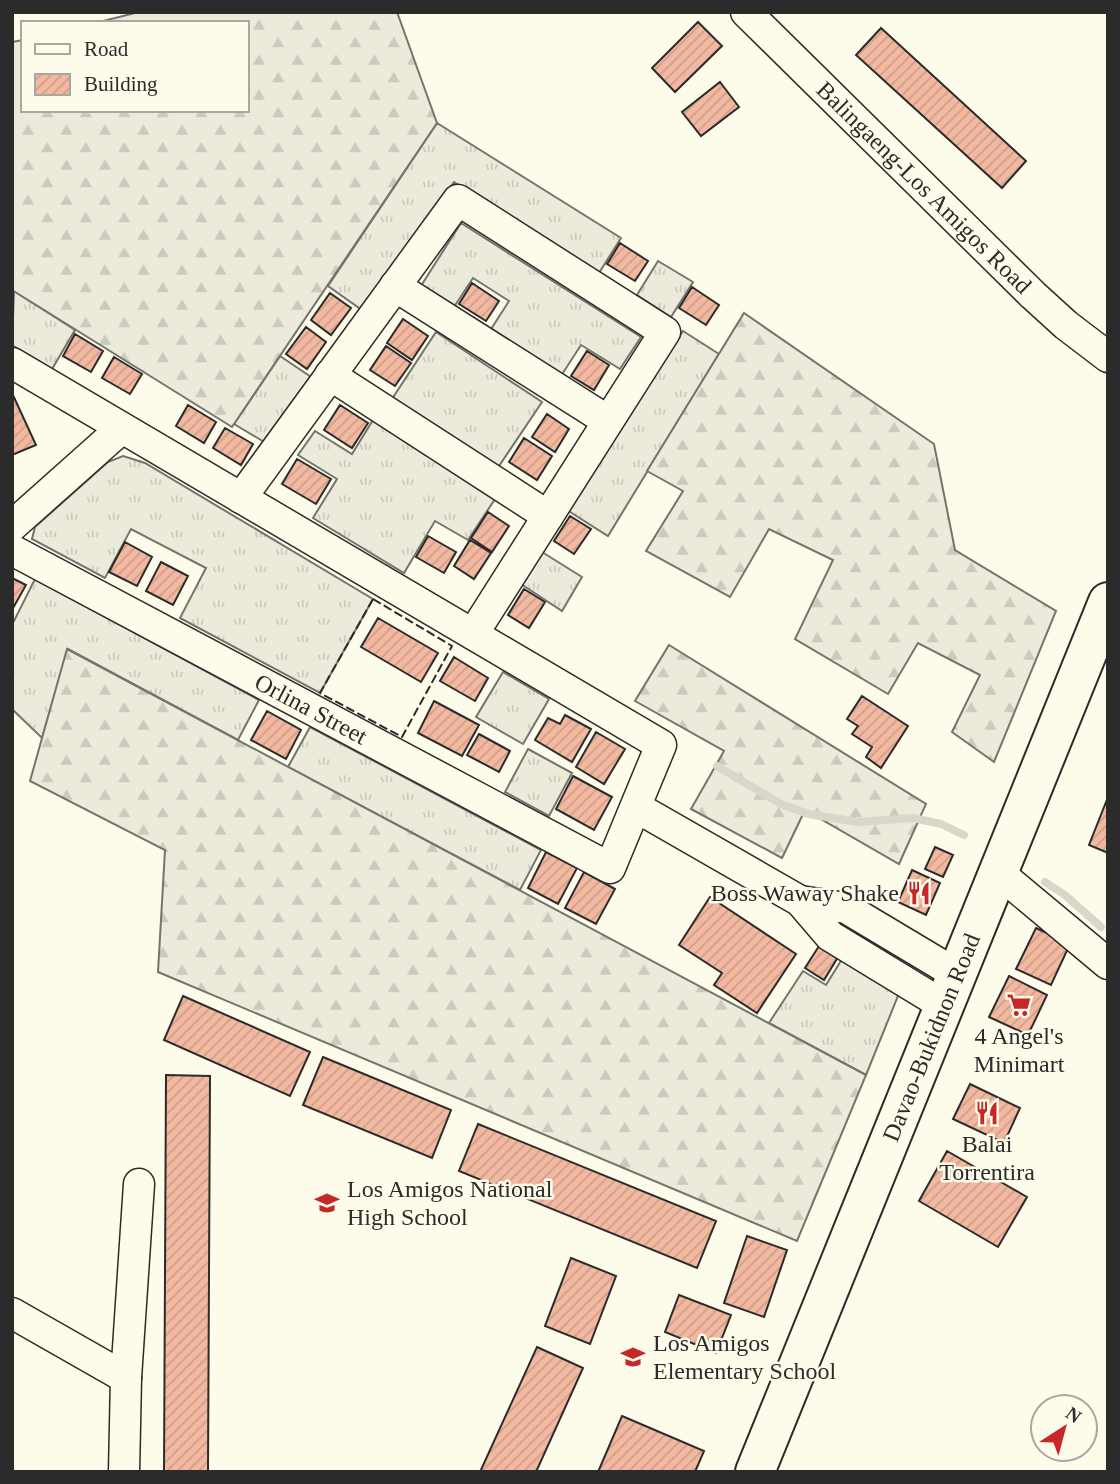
<svg xmlns="http://www.w3.org/2000/svg" width="1120" height="1484" viewBox="0 0 1120 1484" font-family="'Times New Roman',serif">
<defs>
<pattern id="grass-tufts" width="24" height="20" patternUnits="userSpaceOnUse" patternTransform="scale(1.75)"><rect width="24" height="20" fill="#ecebdb"/><path d="M3 7l-1-3M5 7V3M7 7l1-3M15 17l-1-3M17 17v-4M19 17l1-3" fill="none" stroke="#cbcabc"/></pattern>
<pattern id="forest-firs" width="22" height="20" patternUnits="userSpaceOnUse" patternTransform="scale(1.75)"><rect width="22" height="20" fill="#ecebdb"/><path d="M5 1l3.5 6h-7zM16 11l3.5 6h-7z" fill="#cbcabc"/></pattern>
<pattern id="building-hatch" width="6" height="6" patternUnits="userSpaceOnUse" patternTransform="scale(1.75)"><rect width="6" height="6" fill="#f2b8a0"/><path d="M-1 1l2-2M0 6l6-6M5 7l2-2" fill="none" stroke="#d09e8a"/></pattern>
</defs>
<rect width="100%" height="100%" fill="#fdfbea"/>
<path fill="url(#grass-tufts)" stroke="#74746e" stroke-width="2" d="M 437,123 L 621,238 L 599,273 L 454,182 L 362,310 L 328,286 Z
M 461,223 L 641,337 L 620,369 L 581,345 L 559,379 L 488,334 L 509,301 L 473,278 L 452,310 L 419,289 Z
M 658,261 L 693,282 L 671,317 L 637,295 Z
M 14,291 L 75,330 L 52,369 L 12,345 Z
M 683,331 L 719,354 L 608,536 L 567,510 Z
M 436,332 L 542,402 L 497,469 L 392,399 Z
M 280,356 L 314,379 L 266,443 L 234,424 Z
M 373,420 L 495,499 L 468,540 L 435,521 L 404,573 L 313,518 L 337,479 L 298,455 L 315,431 L 352,454 Z
M 123,456 L 145,463 L 373,599 L 320,693 L 180,618 L 206,568 L 131,529 L 105,578 L 32,539 L 35,527 L 108,462 Z
M 542,552 L 582,577 L 562,611 L 521,584 Z
M 35,579 L 259,700 L 238,740 L 68,649 L 42,738 L 12,709 L 12,620 L 14,621 Z
M 503,672 L 549,699 L 523,744 L 476,717 Z
M 310,727 L 541,850 L 520,890 L 288,767 Z
M 528,749 L 572,773 L 549,816 L 505,792 Z
M 844,956 L 900,991 L 866,1075 L 769,1023 L 803,971 L 826,985 Z"/>
<path fill="url(#forest-firs)" stroke="#74746e" stroke-width="2" d="M 139,12 L 397,12 L 437,123 L 232,427 L 12,290 L 12,42 L 23,40 L 23,110 L 247,110 L 247,23 L 95,23 Z
M 744,313 L 934,444 L 955,550 L 1056,611 L 994,762 L 952,732 L 980,675 L 918,643 L 888,694 L 795,639 L 833,560 L 769,529 L 730,597 L 646,551 L 683,491 L 647,471 Z
M 669,645 L 926,804 L 899,864 L 805,810 L 782,858 L 691,809 L 724,751 L 635,701 Z
M 67,649 L 866,1075 L 797,1241 L 158,972 L 165,850 L 30,781 Z"/>
<g fill="none" stroke-linecap="round" stroke-linejoin="round">
<path stroke="#d8d7c9" stroke-width="8" d="M 717,766 L 781,804 L 808,814 L 858,822 L 913,818 L 941,824 L 964,835
M 1045,882 L 1065,895 L 1101,927"/>
</g>
<path fill="url(#building-hatch)" stroke="#2b2b2b" stroke-width="2" d="M 698,22 L 722,46 L 675,92 L 652,68 Z
M 881,28 L 1026,161 L 1002,188 L 856,55 Z
M 720,82 L 739,107 L 701,136 L 682,112 Z
M 620,243 L 648,261 L 635,281 L 607,264 Z
M 472,283 L 499,301 L 486,321 L 459,304 Z
M 692,287 L 719,305 L 706,325 L 679,308 Z
M 330,293 L 351,308 L 331,335 L 311,320 Z
M 403,319 L 428,336 L 412,360 L 387,343 Z
M 306,327 L 326,342 L 307,369 L 286,354 Z
M 75,334 L 103,351 L 91,372 L 63,356 Z
M 386,346 L 411,363 L 395,386 L 370,370 Z
M 587,351 L 609,365 L 594,390 L 571,376 Z
M 114,357 L 142,374 L 130,394 L 102,378 Z
M 12,393 L 36,445 L 12,455 Z
M 188,405 L 216,422 L 204,443 L 176,426 Z
M 340,405 L 368,423 L 352,448 L 324,430 Z
M 547,414 L 569,429 L 555,452 L 532,437 Z
M 225,428 L 253,444 L 241,465 L 213,448 Z
M 524,438 L 552,456 L 537,480 L 509,462 Z
M 297,459 L 331,479 L 316,504 L 282,484 Z
M 488,512 L 509,526 L 492,552 L 471,538 Z
M 570,516 L 591,529 L 574,554 L 554,541 Z
M 428,536 L 456,552 L 444,573 L 416,557 Z
M 470,540 L 491,553 L 474,579 L 454,566 Z
M 125,542 L 152,557 L 137,586 L 109,572 Z
M 161,562 L 188,576 L 173,605 L 146,591 Z
M 12,578 L 26,585 L 12,610 Z
M 524,589 L 545,602 L 529,628 L 508,615 Z
M 378,618 L 438,653 L 421,682 L 361,647 Z
M 454,657 L 488,678 L 475,701 L 440,681 Z
M 862,696 L 908,726 L 881,768 L 866,757 L 872,747 L 852,734 L 858,726 L 847,719 Z
M 434,701 L 479,725 L 462,756 L 418,733 Z
M 267,711 L 301,730 L 286,759 L 251,740 Z
M 565,715 L 591,729 L 572,762 L 535,740 L 548,718 L 560,724 Z
M 596,732 L 625,749 L 604,784 L 576,767 Z
M 479,734 L 510,751 L 499,772 L 467,755 Z
M 573,776 L 612,797 L 594,830 L 556,809 Z
M 1108,797 L 1108,853 L 1089,845 Z
M 935,847 L 953,855 L 943,877 L 925,869 Z
M 546,852 L 577,868 L 558,904 L 528,888 Z
M 912,870 L 940,883 L 926,915 L 898,902 Z
M 584,872 L 615,889 L 596,924 L 565,908 Z
M 710,897 L 796,954 L 757,1013 L 714,985 L 722,973 L 679,945 Z
M 1036,928 L 1070,944 L 1051,985 L 1016,969 Z
M 819,946 L 838,957 L 824,980 L 805,968 Z
M 1009,976 L 1047,995 L 1028,1035 L 989,1017 Z
M 183,996 L 310,1052 L 290,1096 L 164,1040 Z
M 323,1057 L 451,1110 L 432,1158 L 303,1105 Z
M 166,1075 L 210,1076 L 208,1472 L 164,1472 Z
M 970,1084 L 1020,1108 L 1004,1143 L 953,1119 Z
M 478,1124 L 716,1221 L 697,1268 L 459,1171 Z
M 947,1151 L 1027,1197 L 998,1247 L 919,1201 Z
M 747,1236 L 787,1250 L 764,1317 L 724,1303 Z
M 571,1258 L 616,1276 L 590,1344 L 545,1326 Z
M 679,1295 L 731,1315 L 716,1353 L 665,1332 Z
M 537,1347 L 583,1368 L 536,1472 L 480,1472 Z
M 622,1416 L 704,1451 L 695,1472 L 598,1472 Z"/>
<g fill="none" stroke-linecap="round" stroke-linejoin="round">
<g stroke="#2b2b2b" stroke-width="33">
<g id="minor">
<path id="s1" d="M 746,12 L 1033,295 L 1066,325 L 1108,357"/>
<path d="M 395,286 L 608,421"/>
<path d="M 12,363 L 661,745 L 610,868 L 12,550"/>
<path d="M 330,375 L 548,516"/>
<path d="M 241,498 L 458,200 L 665,332 L 473,634"/>
<path d="M 12,526 L 122,428"/>
<path d="M 636,807 L 800,901 L 830,936 L 945,1006"/>
<path d="M 999,873 L 1108,964"/>
<path d="M 800,901 L 846,908 L 958,975"/>
<path d="M 12,1313 L 126,1378"/>
<path d="M 124,1472 L 126,1378 L 139,1184"/>
</g>
</g>
<g stroke="#2b2b2b" stroke-width="42">
<g id="highway">
<path id="s2" d="M 755,1472 L 1108,602"/>
</g>
</g>
<use href="#minor" stroke="#fdfbea" stroke-width="30"/>
<use href="#highway" stroke="#fdfbea" stroke-width="38"/>
<path stroke="#2b2b2b" stroke-width="2" stroke-dasharray="9 3.5" stroke-linecap="butt" d="M 373,599 L 452,646 L 402,737 L 320,693 Z"/>
</g>
<defs>
<g id="restaurant-bare" transform="scale(1.89)"><path d="M-5-6h1v4h1v-4h1v4h1v-4h1v5L-1.5 .5V6h-2V.5L-5-1ZM5-6V6H3V1.5H1.5Q1.5-4 5-6Z" fill="#c62828" stroke="#fdfbea" stroke-width="2.5" paint-order="stroke"/></g>
<g id="supermarket-bare" transform="scale(1.89)"><path d="M-6-5.5h2.5l.6 2H6L4.5 2H-2.5L-4.4-4H-6ZM-1.5 3.2a1.3 1.3 0 1 0 .1 0ZM3 3.2a1.3 1.3 0 1 0 .1 0Z" fill="#c62828" stroke="#fdfbea" stroke-width="2.5" paint-order="stroke"/></g>
<g id="school-bare" transform="scale(1.89)"><path d="M0-5L7-2L0 1L-7-2ZM-4 1L0 2.5L4 1V4Q0 6-4 4Z" fill="#c62828" stroke="#fdfbea" stroke-width="2.5" paint-order="stroke"/></g>
</defs>
<g fill-rule="evenodd">
<use href="#restaurant-bare" x="919" y="893"/>
<use href="#supermarket-bare" x="1019" y="1005"/>
<use href="#restaurant-bare" x="987" y="1113"/>
<use href="#school-bare" x="327" y="1203"/>
<use href="#school-bare" x="633" y="1357"/>
</g>
<g text-anchor="middle" dominant-baseline="central" stroke-width="5" stroke-linejoin="round" paint-order="stroke">
<g font-size="24" fill="#2b2b2b" stroke="#fdfbea">
<text stroke="none"><textPath href="#s1" startOffset="250">Balingaeng-Los Amigos Road</textPath></text>
<text transform="translate(311 709) rotate(28)">Orlina Street</text>
<text stroke="none"><textPath href="#s2" startOffset="469">Davao-Bukidnon Road</textPath></text>
</g>
<g font-size="24" fill="#2b2b2b" stroke="#fdfbea">
<text x="899" y="893" text-anchor="end">Boss Waway Shake</text>
<text x="1019" y="1036">4 Angel's<tspan x="1019" dy="28">Minimart</tspan></text>
<text x="987" y="1144">Balai<tspan x="987" dy="28">Torrentira</tspan></text>
<text x="347" y="1189" text-anchor="start">Los Amigos National<tspan x="347" dy="28">High School</tspan></text>
<text x="653" y="1343" text-anchor="start">Los Amigos<tspan x="653" dy="28">Elementary School</tspan></text>
</g>
</g>
<rect width="1120" height="1484" fill="none" stroke="#2b2b2b" stroke-width="28"/>
<rect x="21" y="21" width="228" height="91" fill="#fdfbea" stroke="#a9a89e" stroke-width="2"/>
<rect x="35" y="44" width="35" height="10" fill="#fdfbea" stroke="#a9a89e" stroke-width="2"/>
<text x="84" y="56" font-size="21" fill="#2b2b2b">Road</text>
<rect x="35" y="74" width="35" height="21" fill="url(#building-hatch)" stroke="#a9a89e" stroke-width="2"/>
<text x="84" y="91" font-size="21" fill="#2b2b2b">Building</text>
<g transform="translate(1064 1428) rotate(36)"><circle r="33" fill="#fdfbea" stroke="#a9a89e" stroke-width="2"/>
<path d="M0-5L12 26L0 18L-12 26Z" fill="#c62828"/>
<text y="-10" font-size="19" font-weight="bold" text-anchor="middle" fill="#2b2b2b">N</text>
</g>
</svg>
